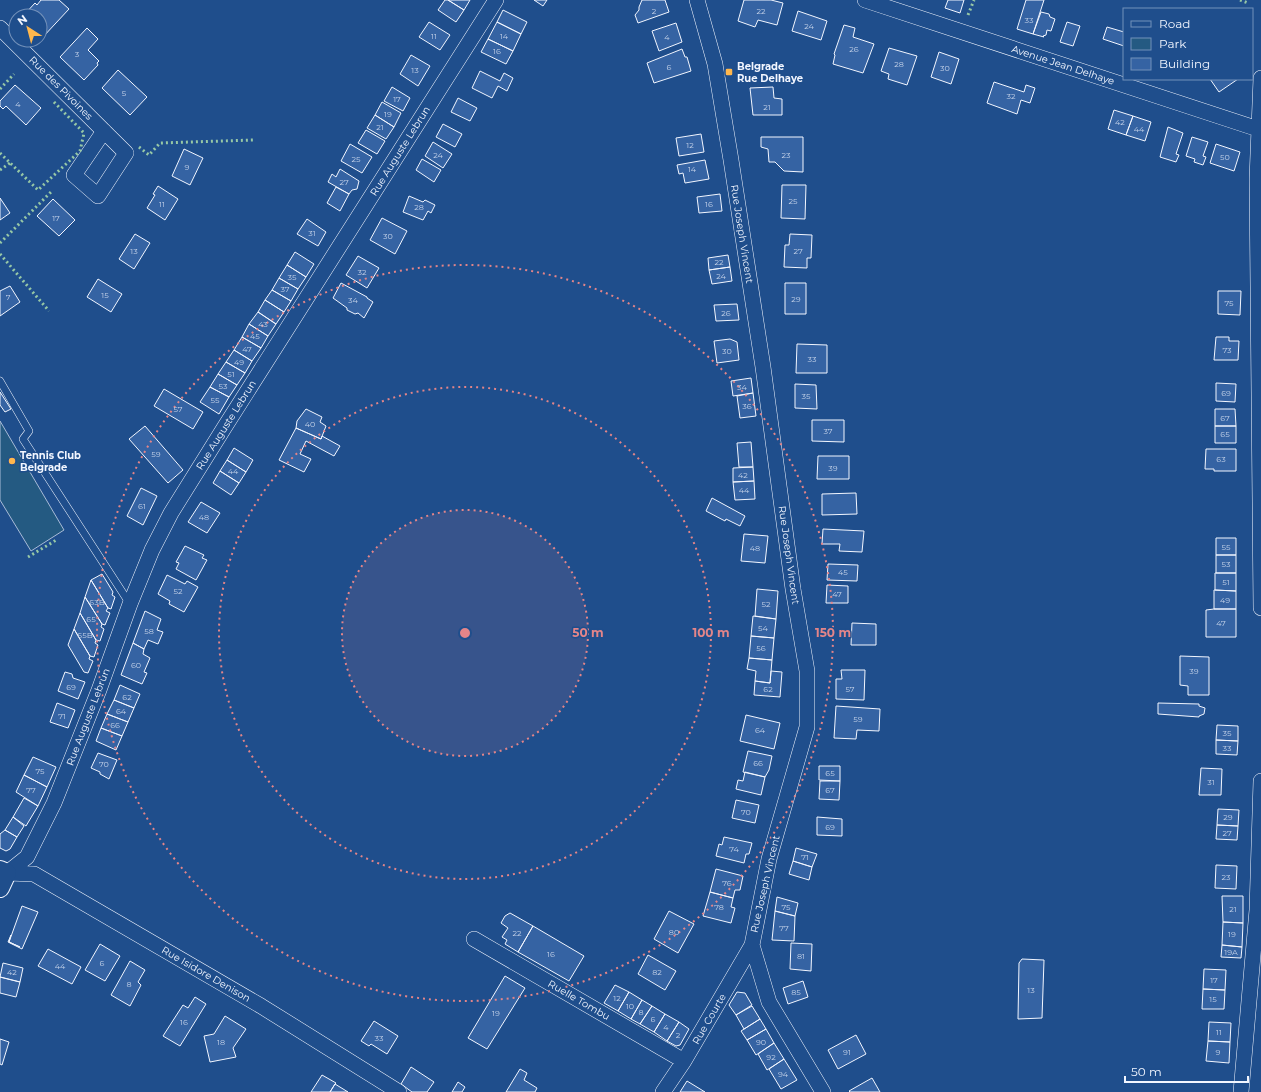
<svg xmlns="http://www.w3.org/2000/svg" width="1261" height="1092" viewBox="0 0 1261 1092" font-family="Montserrat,sans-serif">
<rect width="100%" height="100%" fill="#1f4e8c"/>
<path fill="#245a82" stroke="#a8bbd7" d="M 0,421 L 64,530 L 31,551 L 0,500 Z"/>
<path fill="#3563a3" stroke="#f2f6ff" d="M 41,0 L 59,0 L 69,9 L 42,38 L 40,36 L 40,16 L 23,16 L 35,3 L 37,5 Z
M 445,0 L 448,0 L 464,10 L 456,22 L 438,10 Z
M 448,0 L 470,0 L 464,10 Z
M 534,0 L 547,0 L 543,6 Z
M 642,0 L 665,0 L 669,12 L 638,23 L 635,15 L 639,10 L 639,7 Z
M 744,0 L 771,0 L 783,3 L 777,25 L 758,20 L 755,27 L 738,21 Z
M 948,0 L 964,0 L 960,13 L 945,8 Z
M 1026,0 L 1044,0 L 1033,34 L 1017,29 Z
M 503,10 L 527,22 L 521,34 L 497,22 Z
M 798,11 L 827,21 L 821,40 L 792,31 Z
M 1041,12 L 1049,14 L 1050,17 L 1055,19 L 1051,31 L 1047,30 L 1046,35 L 1043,36 L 1044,37 L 1033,34 Z
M 429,22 L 450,35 L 440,50 L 419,37 Z
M 497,22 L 521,34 L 513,51 L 488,39 Z
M 1067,22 L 1080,26 L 1073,46 L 1060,42 Z
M 676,23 L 682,42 L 659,51 L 652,31 Z
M 844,25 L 855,28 L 853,37 L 874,44 L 863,73 L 833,64 L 835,55 L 834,54 Z
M 1107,27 L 1124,32 L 1124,46 L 1103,39 Z
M 87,28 L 98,39 L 88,50 L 99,61 L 97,63 L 98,65 L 84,80 L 60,57 Z
M 488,39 L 513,51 L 506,64 L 481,52 Z
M 889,48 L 917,56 L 907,85 L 888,79 L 889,74 L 881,71 Z
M 682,49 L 685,57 L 687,57 L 691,71 L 654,83 L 647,63 Z
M 939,52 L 959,59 L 951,84 L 931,77 Z
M 411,55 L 430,66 L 418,86 L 400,74 Z
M 118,70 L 147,97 L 130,115 L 102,88 Z
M 480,71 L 500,81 L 504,73 L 513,78 L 507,91 L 498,86 L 492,98 L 472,88 Z
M 1210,79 L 1238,79 L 1219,92 Z
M 994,82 L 1024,92 L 1026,85 L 1035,88 L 1030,103 L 1021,100 L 1017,114 L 987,103 Z
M 15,85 L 41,108 L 26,125 L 6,106 L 3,109 L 0,106 L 0,101 Z
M 392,87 L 410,98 L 403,111 L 384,101 Z
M 773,87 L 774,98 L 782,99 L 782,115 L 753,115 L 750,88 Z
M 458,98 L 477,108 L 470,121 L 451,112 Z
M 382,102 L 401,113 L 394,127 L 375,115 Z
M 1114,110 L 1133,116 L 1126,135 L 1108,129 Z
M 375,115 L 394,127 L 386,139 L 367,128 Z
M 1133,116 L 1151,122 L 1145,141 L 1126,135 Z
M 443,124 L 462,134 L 455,147 L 436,137 Z
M 1168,127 L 1183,133 L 1176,154 L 1179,155 L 1176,162 L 1160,157 Z
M 366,130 L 385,141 L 377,154 L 358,143 Z
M 701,134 L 704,152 L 679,156 L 676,138 Z
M 761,137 L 803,137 L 803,172 L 784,171 L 775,162 L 769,162 L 768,149 L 761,147 Z
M 1192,137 L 1208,142 L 1203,156 L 1206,157 L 1203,165 L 1194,162 L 1195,159 L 1186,156 Z
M 433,142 L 452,154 L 443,168 L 425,156 Z
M 350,144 L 372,157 L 362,173 L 341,161 Z
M 1216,144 L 1240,152 L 1234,171 L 1210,163 Z
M 184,149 L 203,158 L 190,185 L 172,176 Z
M 422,159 L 441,170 L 434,182 L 416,170 Z
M 705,160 L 709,179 L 685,183 L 683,173 L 679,174 L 677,165 Z
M 340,169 L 359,181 L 357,189 L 352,190 L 349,194 L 328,182 L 332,174 L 336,177 Z
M 782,185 L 806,185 L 805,219 L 781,218 Z
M 158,186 L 178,199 L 165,220 L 147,208 L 155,195 L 153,194 Z
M 336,187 L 349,194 L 340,211 L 327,203 Z
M 720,194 L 722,211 L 699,213 L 697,197 Z
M 409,196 L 423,202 L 425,200 L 435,205 L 431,213 L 428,211 L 423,220 L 403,212 Z
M 0,198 L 10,213 L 0,220 Z
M 53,199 L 75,220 L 59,236 L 37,216 Z
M 382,218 L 407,231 L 395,254 L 370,240 Z
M 307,219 L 326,232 L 318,246 L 297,234 Z
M 135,234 L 150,243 L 134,269 L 119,259 Z
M 790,234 L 812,235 L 811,258 L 807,258 L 807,268 L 784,267 L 785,245 L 789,245 Z
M 295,252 L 314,264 L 306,277 L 287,265 Z
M 728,255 L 730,267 L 709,270 L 708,258 Z
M 358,256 L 379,268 L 367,288 L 346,275 Z
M 287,265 L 306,277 L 298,289 L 279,278 Z
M 730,267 L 732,281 L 712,284 L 709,270 Z
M 279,278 L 298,289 L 291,301 L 272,290 Z
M 98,279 L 122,294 L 111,312 L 87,297 Z
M 341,283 L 367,297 L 367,298 L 373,302 L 364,318 L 358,313 L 355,314 L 347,310 L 347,308 L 333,298 Z
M 785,283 L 806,283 L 806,314 L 785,314 Z
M 10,286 L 20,302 L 0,316 L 0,291 Z
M 272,290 L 291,301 L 284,312 L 265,300 Z
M 1218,291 L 1241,291 L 1240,315 L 1218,314 Z
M 265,300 L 284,312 L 276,324 L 258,312 Z
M 737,304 L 739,320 L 716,321 L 714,305 Z
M 258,312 L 276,324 L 268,336 L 249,324 Z
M 249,324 L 268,336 L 261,348 L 242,337 Z
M 242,337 L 261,348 L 252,361 L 234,350 Z
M 1216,337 L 1229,337 L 1229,341 L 1239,341 L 1238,360 L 1214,360 Z
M 730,339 L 737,342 L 739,360 L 717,363 L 714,341 Z
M 797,344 L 827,345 L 827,373 L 796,373 Z
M 234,350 L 252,361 L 245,373 L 226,362 Z
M 226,362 L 245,373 L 237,385 L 218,374 Z
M 218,374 L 237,385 L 229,397 L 210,387 Z
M 751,378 L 753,393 L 733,396 L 731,381 Z
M 1216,383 L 1236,384 L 1235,402 L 1216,401 Z
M 795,384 L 816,385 L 817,409 L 795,408 Z
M 210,387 L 229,397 L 219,414 L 200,402 Z
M 164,389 L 203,412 L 193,429 L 154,406 Z
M 0,392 L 11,409 L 5,412 L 0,405 Z
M 753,393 L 756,416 L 740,418 L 737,396 Z
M 306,409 L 322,417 L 320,422 L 326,426 L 321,439 L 296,428 L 297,421 Z
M 1215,409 L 1235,409 L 1236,426 L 1215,426 Z
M 812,420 L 844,420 L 844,442 L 812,441 Z
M 145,426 L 183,470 L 168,483 L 129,439 Z
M 1215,426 L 1236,426 L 1236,443 L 1215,443 Z
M 296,428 L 321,439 L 322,436 L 340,446 L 334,456 L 306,441 L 300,454 L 311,459 L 304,472 L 279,460 Z
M 751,442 L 753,467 L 739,467 L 737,443 Z
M 234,448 L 253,460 L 246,472 L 227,460 Z
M 1206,449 L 1236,449 L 1236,471 L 1214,471 L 1214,469 L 1205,469 Z
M 818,456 L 849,456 L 849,479 L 817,479 Z
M 227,460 L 246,472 L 239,483 L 220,471 Z
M 753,467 L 754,481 L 733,482 L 733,468 Z
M 220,471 L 239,483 L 231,495 L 213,483 Z
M 754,481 L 755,499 L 735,500 L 733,482 Z
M 141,488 L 157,496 L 143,525 L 127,516 Z
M 856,493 L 857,514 L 822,515 L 822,494 Z
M 712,498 L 745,516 L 740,526 L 726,519 L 725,521 L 706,511 Z
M 201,502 L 220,513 L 207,533 L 188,522 Z
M 823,529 L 864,531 L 862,552 L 839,551 L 840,544 L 822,544 Z
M 744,534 L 768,536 L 765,563 L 741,561 Z
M 1216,538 L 1236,538 L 1236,555 L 1216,555 Z
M 185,546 L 204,555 L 202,558 L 207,560 L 196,580 L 176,569 L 179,563 L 176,562 Z
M 1216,555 L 1236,555 L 1236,573 L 1216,573 Z
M 828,564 L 858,565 L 857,581 L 827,580 Z
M 1215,573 L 1236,573 L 1236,591 L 1215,590 Z
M 102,574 L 113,592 L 112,595 L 115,597 L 111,609 L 108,608 L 91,580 Z
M 167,575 L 185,584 L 187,581 L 198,587 L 184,612 L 169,604 L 170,601 L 158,594 Z
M 91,580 L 108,608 L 106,611 L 110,613 L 105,625 L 102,624 L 85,597 Z
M 827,585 L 848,586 L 848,603 L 826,603 Z
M 757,589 L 778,591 L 776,619 L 755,616 Z
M 1214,590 L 1236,591 L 1236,609 L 1214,609 Z
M 85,597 L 102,624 L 101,627 L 104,629 L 100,641 L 96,640 L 80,613 Z
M 1214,609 L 1236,609 L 1236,637 L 1206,637 L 1206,610 Z
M 145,611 L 161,619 L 157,630 L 163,632 L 158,644 L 148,640 L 144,649 L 133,643 Z
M 80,613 L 96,640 L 95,643 L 98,645 L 94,657 L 90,656 L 74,629 Z
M 753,616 L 776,619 L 774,638 L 751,636 Z
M 852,623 L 876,624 L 876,645 L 851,645 Z
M 74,629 L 90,656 L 89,659 L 93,661 L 88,673 L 84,672 L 68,645 Z
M 751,636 L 774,638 L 772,660 L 749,658 Z
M 133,643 L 144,649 L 143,654 L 150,658 L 144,672 L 147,673 L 142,684 L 121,675 Z
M 1180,656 L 1209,657 L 1209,695 L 1188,695 L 1188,686 L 1180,685 Z
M 749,658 L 772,660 L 770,683 L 755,681 L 756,671 L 747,669 Z
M 841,670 L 865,670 L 864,700 L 836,699 L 836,679 L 842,679 Z
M 771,671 L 782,672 L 780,697 L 754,695 L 755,681 L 770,683 Z
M 65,672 L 72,674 L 73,678 L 85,682 L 78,699 L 58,691 Z
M 120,685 L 140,694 L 134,708 L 114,700 Z
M 114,700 L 134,708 L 128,722 L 107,714 Z
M 57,703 L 75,710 L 68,728 L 50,722 Z
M 1158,703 L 1199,704 L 1199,706 L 1205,708 L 1204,714 L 1199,716 L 1199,717 L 1158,714 Z
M 836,706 L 880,709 L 879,731 L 857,730 L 856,739 L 834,738 Z
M 107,714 L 128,722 L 122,736 L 101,728 Z
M 746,715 L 780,723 L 774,749 L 740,741 Z
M 1217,725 L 1238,726 L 1238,741 L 1216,740 Z
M 101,728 L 122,736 L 116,750 L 96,741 Z
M 1216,740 L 1238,741 L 1237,755 L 1216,754 Z
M 748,751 L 772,756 L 769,770 L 765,777 L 743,772 Z
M 98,753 L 117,760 L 109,779 L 100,774 L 100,772 L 91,768 Z
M 33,757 L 56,767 L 47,787 L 24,775 Z
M 819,766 L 840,766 L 840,781 L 819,780 Z
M 1201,768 L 1222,769 L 1221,795 L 1199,795 Z
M 745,772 L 765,777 L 761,795 L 736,789 L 738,780 L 743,781 Z
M 24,775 L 47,787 L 38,806 L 16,792 Z
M 820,781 L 840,781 L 839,800 L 819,799 Z
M 24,798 L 38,806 L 26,826 L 13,817 Z
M 736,800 L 759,805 L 755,823 L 732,818 Z
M 1218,809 L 1239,810 L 1238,826 L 1217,825 Z
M 13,817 L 24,826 L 17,837 L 5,830 Z
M 817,817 L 842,819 L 842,836 L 817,835 Z
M 1217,825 L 1238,826 L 1237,840 L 1216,839 Z
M 5,830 L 17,837 L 10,849 L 6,851 L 0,848 L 0,834 Z
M 724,837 L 752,843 L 749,854 L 746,854 L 744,863 L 716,856 L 719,844 L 722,845 Z
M 796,848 L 817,854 L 812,867 L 793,861 Z
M 793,861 L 812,867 L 809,880 L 789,874 Z
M 1216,865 L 1237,866 L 1236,889 L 1215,888 Z
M 716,869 L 743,876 L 740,890 L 735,890 L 733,898 L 710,892 Z
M 710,892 L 733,898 L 731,907 L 735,908 L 731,923 L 703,916 Z
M 1222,896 L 1243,896 L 1243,923 L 1223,922 Z
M 777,897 L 798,903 L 795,916 L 775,911 Z
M 22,906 L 38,912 L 22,949 L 8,942 L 11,935 L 9,942 L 20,947 L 9,942 Z
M 669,911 L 694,924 L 678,953 L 654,939 Z
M 775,911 L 795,916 L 794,941 L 772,940 Z
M 510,913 L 533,926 L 518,952 L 505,944 L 507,940 L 502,937 L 508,928 L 501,923 L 505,916 Z
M 1223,922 L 1243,923 L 1242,947 L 1222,945 Z
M 533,926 L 584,956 L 569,981 L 518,952 Z
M 791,943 L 812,944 L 811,971 L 790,969 Z
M 100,944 L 120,956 L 105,981 L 85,970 Z
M 1222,945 L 1242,947 L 1241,958 L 1221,957 Z
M 48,949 L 81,967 L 72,984 L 38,966 Z
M 648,955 L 676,971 L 665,990 L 638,974 Z
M 1022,959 L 1044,960 L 1042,1018 L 1018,1019 L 1019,963 Z
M 130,961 L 145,970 L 138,982 L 141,985 L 130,1006 L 111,995 Z
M 3,963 L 23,968 L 20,982 L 0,977 Z
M 1204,969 L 1226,970 L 1225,990 L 1203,989 Z
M 505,976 L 525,988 L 487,1049 L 468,1038 Z
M 0,977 L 20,982 L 16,997 L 0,993 Z
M 803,981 L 808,997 L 788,1004 L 783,988 Z
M 615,985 L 629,992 L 618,1011 L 604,1003 Z
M 1203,989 L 1225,990 L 1224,1009 L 1202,1009 Z
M 629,992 L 642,1000 L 631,1019 L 618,1011 Z
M 737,992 L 745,993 L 752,1005 L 736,1015 L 729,1005 Z
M 195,997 L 206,1004 L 180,1046 L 163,1036 L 183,1005 L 188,1008 Z
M 642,1000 L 652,1006 L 640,1024 L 631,1019 Z
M 652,1006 L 665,1014 L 654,1032 L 640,1024 Z
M 752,1006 L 760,1019 L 744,1029 L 736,1015 Z
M 665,1014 L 679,1022 L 667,1041 L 654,1032 Z
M 225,1016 L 246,1029 L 233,1048 L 236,1057 L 210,1062 L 204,1036 L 214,1034 Z
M 760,1019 L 766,1029 L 747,1040 L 741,1031 Z
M 374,1021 L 398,1036 L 387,1054 L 371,1044 L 369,1046 L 361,1041 Z
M 679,1022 L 689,1029 L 680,1045 L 676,1046 L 667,1041 Z
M 1209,1022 L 1231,1023 L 1230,1042 L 1208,1041 Z
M 766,1029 L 774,1043 L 756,1055 L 747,1040 Z
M 856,1035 L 866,1054 L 838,1069 L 828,1050 Z
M 0,1039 L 9,1042 L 2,1065 L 0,1064 Z
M 1208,1041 L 1230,1042 L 1229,1063 L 1206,1061 Z
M 774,1043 L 784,1059 L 767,1070 L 758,1054 Z
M 784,1059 L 797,1080 L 781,1089 L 769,1069 Z
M 411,1067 L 434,1082 L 427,1092 L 412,1092 L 401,1084 Z
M 520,1069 L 527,1073 L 524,1080 L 537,1088 L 535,1092 L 506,1092 Z
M 322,1075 L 336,1083 L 335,1084 L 330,1092 L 311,1092 Z
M 872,1078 L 880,1092 L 850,1092 L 849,1091 Z
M 687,1081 L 705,1092 L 680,1092 Z
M 458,1082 L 465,1087 L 462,1092 L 452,1092 Z
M 335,1084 L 348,1092 L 330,1092 Z"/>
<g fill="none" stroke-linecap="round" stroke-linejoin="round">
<g stroke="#f2f6ff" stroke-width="8">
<path id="service" d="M 0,381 L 29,431 L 23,439 L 130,604"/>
</g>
<g stroke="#f2f6ff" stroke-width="16">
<path id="minor" d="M 697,0 L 715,64 L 731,160 L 763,367 L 793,589 L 807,671 L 807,727 L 769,859 L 752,945 L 769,1002 L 823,1092
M 865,0 L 1261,130
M 0,28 L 126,153 L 98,196 L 74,175 L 104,131
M 1261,78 L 1257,179 L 1261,608
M 7,873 L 27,857 L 54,803 L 99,690 L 130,604 L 152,550 L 171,513 L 224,428 L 496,0
M 7,873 L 34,874 L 261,1006 L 399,1092
M 474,939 L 684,1061
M 663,1092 L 684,1061 L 752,945
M 1241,1092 L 1257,910 L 1261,781"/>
</g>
<g stroke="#f2f6ff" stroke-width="20">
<path id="tertiary" d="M 0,870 L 7,873 L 0,888"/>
</g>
<use href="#service" stroke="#1f4e8c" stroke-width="7"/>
<use href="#minor" stroke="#1f4e8c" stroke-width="15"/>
<use href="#tertiary" stroke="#1f4e8c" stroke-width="18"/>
<path stroke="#97c8a6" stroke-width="3" stroke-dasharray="2 3" stroke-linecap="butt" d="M 1240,0 L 1248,3
M 968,15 L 974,0
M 0,89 L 14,74
M 139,147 L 149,155 L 160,143 L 253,140
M 0,153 L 38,190 L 80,151 L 84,133 L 53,101
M 0,170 L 10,163
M 0,243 L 51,192
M 0,254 L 49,311
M 28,557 L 58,539"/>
</g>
<circle cx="465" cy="633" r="123" fill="#e38589" fill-opacity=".12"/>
<g fill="none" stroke="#e38589" stroke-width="2" stroke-dasharray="2 4">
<circle cx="465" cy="633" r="123"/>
<circle cx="465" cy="633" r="246"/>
<circle cx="465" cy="633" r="368"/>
</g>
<g fill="#ffb74d" stroke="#1f4e8c" stroke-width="1.5">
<rect x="725" y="68" width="8" height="8" rx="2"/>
<circle cx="12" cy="461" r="4"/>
</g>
<g text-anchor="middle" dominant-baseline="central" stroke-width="3" stroke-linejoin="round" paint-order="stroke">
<g font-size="8" fill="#c3d1e8">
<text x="654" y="11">2</text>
<text x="761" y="11">22</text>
<text x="1029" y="20">33</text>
<text x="809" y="26">24</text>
<text x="434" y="36">11</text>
<text x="504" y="36">14</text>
<text x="667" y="37">4</text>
<text x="854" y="49">26</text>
<text x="497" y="51">16</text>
<text x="77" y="54">3</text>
<text x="899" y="64">28</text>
<text x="669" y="67">6</text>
<text x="945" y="68">30</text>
<text x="415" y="70">13</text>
<text x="124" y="93">5</text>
<text x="1011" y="96">32</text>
<text x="397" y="99">17</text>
<text x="18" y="104">4</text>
<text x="767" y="107">21</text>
<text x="388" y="114">19</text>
<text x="1120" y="122">42</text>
<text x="380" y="127">21</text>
<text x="1139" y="129">44</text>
<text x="690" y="145">12</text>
<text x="438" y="155">24</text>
<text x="786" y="155">23</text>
<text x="1225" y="157">50</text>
<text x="356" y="159">25</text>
<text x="187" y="167">9</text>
<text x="692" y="169">14</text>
<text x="344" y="182">27</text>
<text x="793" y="201">25</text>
<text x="162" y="204">11</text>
<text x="709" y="204">16</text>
<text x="419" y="207">28</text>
<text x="56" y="218">17</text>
<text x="312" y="233">31</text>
<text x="388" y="236">30</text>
<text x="134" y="251">13</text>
<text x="798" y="251">27</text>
<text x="719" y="262">22</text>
<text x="362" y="272">32</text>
<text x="721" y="276">24</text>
<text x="292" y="277">35</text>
<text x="285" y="289">37</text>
<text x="105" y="295">15</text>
<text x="8" y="297">7</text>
<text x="796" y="299">29</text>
<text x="353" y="300">34</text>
<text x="1229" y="303">75</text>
<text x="726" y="313">26</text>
<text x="263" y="324">43</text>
<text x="255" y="336">45</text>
<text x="247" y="349">47</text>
<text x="1227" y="350">73</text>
<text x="727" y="351">30</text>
<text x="812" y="359">33</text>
<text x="239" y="362">49</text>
<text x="231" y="374">51</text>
<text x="223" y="386">53</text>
<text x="742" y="387">34</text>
<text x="1226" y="393">69</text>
<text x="806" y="396">35</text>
<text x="215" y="400">55</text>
<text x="747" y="406">36</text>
<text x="178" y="409">57</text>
<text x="1225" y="418">67</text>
<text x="310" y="424">40</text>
<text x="828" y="431">37</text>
<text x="1225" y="434">65</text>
<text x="156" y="454">59</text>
<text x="1221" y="459">63</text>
<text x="833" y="468">39</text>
<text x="233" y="471">44</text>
<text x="743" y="475">42</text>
<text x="744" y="490">44</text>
<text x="142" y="506">61</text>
<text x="204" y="517">48</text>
<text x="1226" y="547">55</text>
<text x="755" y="548">48</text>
<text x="1226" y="564">53</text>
<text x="843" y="572">45</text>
<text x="1226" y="582">51</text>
<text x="178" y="591">52</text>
<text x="837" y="594">47</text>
<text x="1225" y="600">49</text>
<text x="97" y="602">63B</text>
<text x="766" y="604">52</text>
<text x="91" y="619">65</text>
<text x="1221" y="623">47</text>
<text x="763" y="628">54</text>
<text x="149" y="631">58</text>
<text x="85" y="635">65B</text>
<text x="761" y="648">56</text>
<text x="136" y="665">60</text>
<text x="1194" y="671">39</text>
<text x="71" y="687">69</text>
<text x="768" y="689">62</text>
<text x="850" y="689">57</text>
<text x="127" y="697">62</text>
<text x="121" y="711">64</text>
<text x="62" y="716">71</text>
<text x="858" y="719">59</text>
<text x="115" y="725">66</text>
<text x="760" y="730">64</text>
<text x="1227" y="733">35</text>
<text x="1227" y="748">33</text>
<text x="758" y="763">66</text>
<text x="104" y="764">70</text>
<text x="40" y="771">75</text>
<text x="830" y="773">65</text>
<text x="1211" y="782">31</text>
<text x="31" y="790">77</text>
<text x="830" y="790">67</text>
<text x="746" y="812">70</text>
<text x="1228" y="817">29</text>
<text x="830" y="827">69</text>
<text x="1227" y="833">27</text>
<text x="734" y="849">74</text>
<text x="805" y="857">71</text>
<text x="1226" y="877">23</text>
<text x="727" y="883">76</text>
<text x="719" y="907">78</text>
<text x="786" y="907">75</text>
<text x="1233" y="909">21</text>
<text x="784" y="928">77</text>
<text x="674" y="932">80</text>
<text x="517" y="933">22</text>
<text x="1232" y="934">19</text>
<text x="1231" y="952">19A</text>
<text x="551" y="954">16</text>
<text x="801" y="956">81</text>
<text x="102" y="963">6</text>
<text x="60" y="966">44</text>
<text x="12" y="972">42</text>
<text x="657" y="972">82</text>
<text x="1214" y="980">17</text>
<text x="129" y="984">8</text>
<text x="1031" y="990">13</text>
<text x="796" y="992">85</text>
<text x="617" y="998">12</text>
<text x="1213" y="999">15</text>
<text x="630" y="1006">10</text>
<text x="641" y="1012">8</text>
<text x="496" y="1013">19</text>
<text x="653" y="1019">6</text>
<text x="184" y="1022">16</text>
<text x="666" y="1027">4</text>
<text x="1219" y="1032">11</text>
<text x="678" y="1035">2</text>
<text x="379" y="1038">33</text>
<text x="221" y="1042">18</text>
<text x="761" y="1042">90</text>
<text x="847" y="1052">91</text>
<text x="1218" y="1052">9</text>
<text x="771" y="1057">92</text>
<text x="783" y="1074">94</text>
</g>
<g font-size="10" fill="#f2f6ff" stroke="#1f4e8c">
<text transform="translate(1063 65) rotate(18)">Avenue Jean Delhaye</text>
<text transform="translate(61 88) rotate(45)">Rue des Pivoines</text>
<text transform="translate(400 151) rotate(-58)">Rue Auguste Lebrun</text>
<text transform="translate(742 234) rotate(81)">Rue Joseph Vincent</text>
<text transform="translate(226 425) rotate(-58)">Rue Auguste Lebrun</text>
<text transform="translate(789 555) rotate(82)">Rue Joseph Vincent</text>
<text transform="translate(88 717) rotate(-69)">Rue Auguste Lebrun</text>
<text transform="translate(765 884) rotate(-77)">Rue Joseph Vincent</text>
<text transform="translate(206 974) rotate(30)">Rue Isidore Denison</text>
<text transform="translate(579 1000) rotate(30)">Ruelle Tombu</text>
<text transform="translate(709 1019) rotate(-60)">Rue Courte</text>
</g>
<g font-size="10" font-weight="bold" fill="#f2f6ff" stroke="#1f4e8c" text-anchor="start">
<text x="737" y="66">Belgrade<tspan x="737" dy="12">Rue Delhaye</tspan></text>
<text x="20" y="455">Tennis Club<tspan x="20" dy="12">Belgrade</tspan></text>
</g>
</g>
<circle cx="465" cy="633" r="6" fill="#e38589" stroke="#1f4e8c" stroke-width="2"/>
<g font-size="12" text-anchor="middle" font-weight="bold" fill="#e38589" stroke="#1f4e8c" stroke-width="3" stroke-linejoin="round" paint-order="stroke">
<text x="588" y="637">50 m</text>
<text x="711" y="637">100 m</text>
<text x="833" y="637">150 m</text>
</g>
<rect x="1123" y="8" width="130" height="72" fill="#1f4e8c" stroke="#7391ba"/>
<rect x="1131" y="21" width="20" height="6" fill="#1f4e8c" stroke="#7391ba"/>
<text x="1159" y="28" font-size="12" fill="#f2f6ff">Road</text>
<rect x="1131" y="38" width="20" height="12" fill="#245a82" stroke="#7391ba"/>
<text x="1159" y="48" font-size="12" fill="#f2f6ff">Park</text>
<rect x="1131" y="58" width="20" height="12" fill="#3563a3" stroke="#7391ba"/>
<text x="1159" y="68" font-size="12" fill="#f2f6ff">Building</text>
<g transform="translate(28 28) rotate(324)"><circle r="19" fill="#1f4e8c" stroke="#7391ba"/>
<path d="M0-3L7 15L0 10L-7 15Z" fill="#ffb74d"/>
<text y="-6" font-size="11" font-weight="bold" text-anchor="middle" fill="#f2f6ff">N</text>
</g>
<path d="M1125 1076v6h123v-6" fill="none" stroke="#f2f6ff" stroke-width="2"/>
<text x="1131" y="1076" font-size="12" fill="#f2f6ff" stroke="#1f4e8c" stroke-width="3" paint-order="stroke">50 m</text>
</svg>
